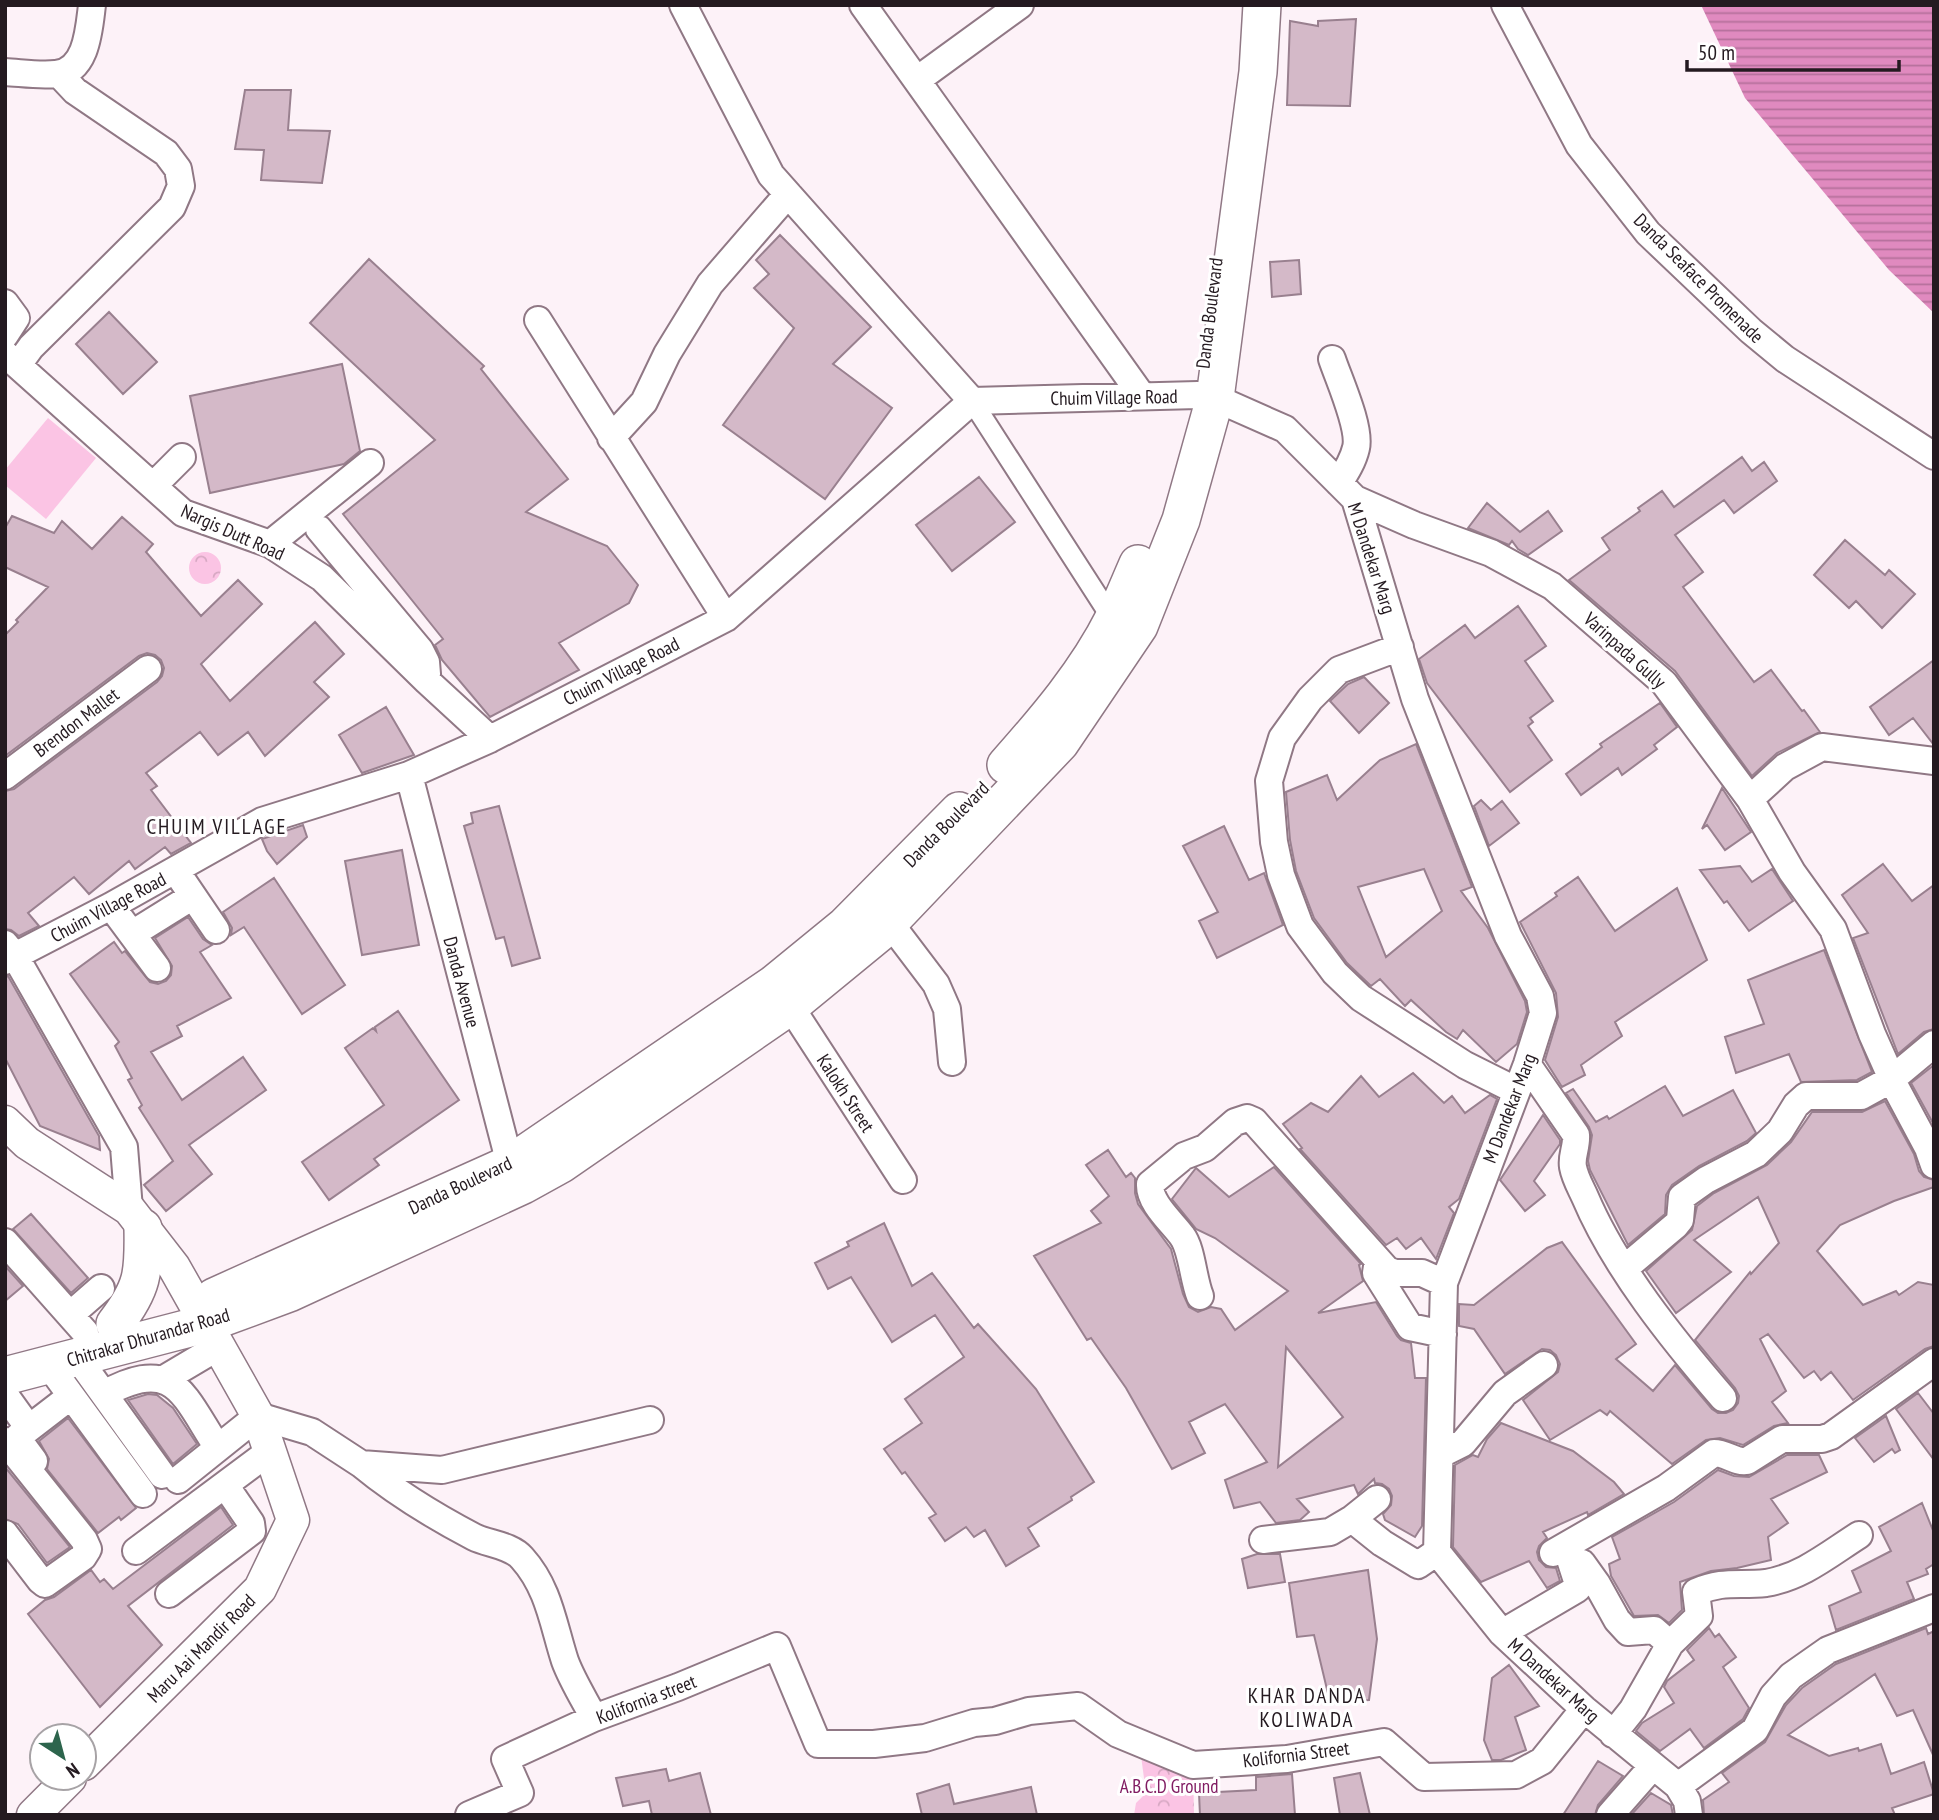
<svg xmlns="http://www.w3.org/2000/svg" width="1939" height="1820" viewBox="0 0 1939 1820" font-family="'PT Sans Narrow',sans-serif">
<defs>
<pattern id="park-crowns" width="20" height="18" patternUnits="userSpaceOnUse" patternTransform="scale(1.75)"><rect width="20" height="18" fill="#fbc4e4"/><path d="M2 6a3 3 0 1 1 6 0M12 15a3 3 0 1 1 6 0" fill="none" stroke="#d7a8c3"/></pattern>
<pattern id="water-rules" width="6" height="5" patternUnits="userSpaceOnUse" patternTransform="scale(1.75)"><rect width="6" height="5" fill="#e08abf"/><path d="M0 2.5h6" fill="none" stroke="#b5709b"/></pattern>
</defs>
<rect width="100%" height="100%" fill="#fdf2f8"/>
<path fill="url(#park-crowns)" d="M189 568a16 16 0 1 1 32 0a16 16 0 1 1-32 0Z
M 1139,1741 L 1193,1765 L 1194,1815 L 1134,1815 L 1136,1803 L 1146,1793 Z"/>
<path fill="#fbc4e4" d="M 48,418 L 96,458 L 46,519 L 5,485 L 5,470 Z"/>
<path fill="url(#water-rules)" d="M 1701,5 L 1934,5 L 1934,313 L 1889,270 L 1745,98 Z"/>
<path fill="#d4b9c8" stroke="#99808f" stroke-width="2" fill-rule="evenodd" d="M 1356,19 L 1350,106 L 1287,105 L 1290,21 L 1318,26 L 1318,21 Z
M 245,90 L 291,90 L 288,130 L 330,131 L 322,183 L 261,180 L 264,150 L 235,149 Z
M 780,235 L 871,327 L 833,364 L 892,408 L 825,499 L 723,425 L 794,328 L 754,288 L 769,274 L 756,260 Z
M 369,259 L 484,366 L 481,369 L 568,479 L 526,512 L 607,546 L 638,585 L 629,603 L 559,643 L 579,670 L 490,717 L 442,660 L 435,645 L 443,639 L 343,514 L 435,440 L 310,323 Z
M 1299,260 L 1301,294 L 1272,297 L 1270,262 Z
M 109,312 L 157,362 L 123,394 L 76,344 Z
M 342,364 L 360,451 L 344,464 L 210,493 L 190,396 Z
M 1742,457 L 1752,471 L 1764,462 L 1777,481 L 1734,513 L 1724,500 L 1675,535 L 1703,572 L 1683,587 L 1754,682 L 1771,670 L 1802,711 L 1804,710 L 1820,732 L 1777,753 L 1752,776 L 1675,671 L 1569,580 L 1610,550 L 1602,538 L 1640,511 L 1638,508 L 1662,491 L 1674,507 Z
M 979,477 L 1015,522 L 952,571 L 916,525 Z
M 1487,503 L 1520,532 L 1548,511 L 1562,531 L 1528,555 L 1518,549 L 1512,541 L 1509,545 L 1468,528 Z
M 12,516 L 54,533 L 62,521 L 92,549 L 122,517 L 153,544 L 146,552 L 201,616 L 238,580 L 262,604 L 201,664 L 230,701 L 315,622 L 344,654 L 314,682 L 329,697 L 265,756 L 248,732 L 218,755 L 200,732 L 146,773 L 157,786 L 151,790 L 191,843 L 171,854 L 165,847 L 135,869 L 129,861 L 89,894 L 74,877 L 28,913 L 39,926 L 19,936 L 11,930 L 5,929 L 5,791 L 14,789 L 157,682 L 162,676 L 164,668 L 161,660 L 155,655 L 147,653 L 139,656 L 5,756 L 5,635 L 18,622 L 16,620 L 48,587 L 5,567 L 5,528 Z
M 1845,540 L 1885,575 L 1889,570 L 1915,594 L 1882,628 L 1856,601 L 1849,608 L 1814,575 Z
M 1518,606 L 1546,646 L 1525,661 L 1553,701 L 1530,718 L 1533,722 L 1528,726 L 1552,760 L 1510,792 L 1427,683 L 1419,659 L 1465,625 L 1475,638 Z
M 1934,660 L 1934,745 L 1913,718 L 1889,735 L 1870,707 Z
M 1364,677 L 1389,703 L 1359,733 L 1330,701 L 1348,684 Z
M 1660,703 L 1677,727 L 1654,745 L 1657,749 L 1622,775 L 1618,768 L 1581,795 L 1566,774 L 1602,747 L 1600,744 Z
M 386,707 L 414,755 L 362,773 L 339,735 Z
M 1416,744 L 1472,887 L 1461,891 L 1488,928 L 1525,1001 L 1527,1012 L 1517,1044 L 1496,1062 L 1463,1030 L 1457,1039 L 1446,1032 L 1411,1000 L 1405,1006 L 1380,979 L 1371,986 L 1347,963 L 1314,918 L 1296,871 L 1290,840 L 1286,792 L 1327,775 L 1337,800 L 1380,760 ZM 1424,869 L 1442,911 L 1386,957 L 1358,887 Z
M 1722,788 L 1751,832 L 1725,850 L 1707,825 L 1702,829 Z
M 1481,800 L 1491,810 L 1502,801 L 1519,823 L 1489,846 L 1474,806 Z
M 499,806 L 540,958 L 512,966 L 504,937 L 496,939 L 464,826 L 473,823 L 471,813 Z
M 303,825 L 307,837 L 277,864 L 267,851 L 262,839 Z
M 1224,826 L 1249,880 L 1264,873 L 1283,925 L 1217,958 L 1199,921 L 1218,912 L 1183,846 Z
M 402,850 L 419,945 L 362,955 L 345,861 Z
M 1883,864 L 1912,901 L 1934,885 L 1934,1029 L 1924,1032 L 1898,1054 L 1853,938 L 1868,933 L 1842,895 Z
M 1740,866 L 1752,882 L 1772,869 L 1793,901 L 1749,931 L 1727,901 L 1724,903 L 1700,870 Z
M 1578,877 L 1615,931 L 1677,888 L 1707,960 L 1615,1022 L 1622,1036 L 1581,1065 L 1585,1075 L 1562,1087 L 1545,1060 L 1558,1017 L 1556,993 L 1520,922 L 1557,896 L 1555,893 Z
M 274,878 L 345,985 L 302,1014 L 244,927 L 231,935 L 232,928 L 223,912 Z
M 188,917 L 203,939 L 212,945 L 200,952 L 231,998 L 177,1026 L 182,1036 L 151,1052 L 182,1100 L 243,1057 L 266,1090 L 189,1145 L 212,1174 L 166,1211 L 144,1185 L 173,1161 L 139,1108 L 142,1105 L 128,1080 L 132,1078 L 115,1046 L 119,1042 L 70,974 L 114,942 L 122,953 L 125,951 L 150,982 L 158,984 L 166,981 L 171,975 L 172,966 L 155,938 Z
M 1824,950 L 1872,1072 L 1857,1080 L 1801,1082 L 1789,1054 L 1736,1073 L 1725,1037 L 1764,1024 L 1748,980 Z
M 8,976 L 99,1136 L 100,1150 L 40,1126 L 5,1058 L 5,977 Z
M 398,1011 L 459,1100 L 374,1159 L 379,1165 L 329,1200 L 302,1162 L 384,1105 L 345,1048 L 373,1028 L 376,1031 L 375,1027 Z
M 1934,1065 L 1934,1125 L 1911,1083 Z
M 1413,1073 L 1444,1103 L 1452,1096 L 1465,1113 L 1490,1095 L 1497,1099 L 1459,1199 L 1449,1207 L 1454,1213 L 1436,1259 L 1421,1238 L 1406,1249 L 1397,1238 L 1386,1245 L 1300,1149 L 1302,1148 L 1283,1124 L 1311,1103 L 1328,1112 L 1361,1076 L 1379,1097 Z
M 1665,1086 L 1683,1116 L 1733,1090 L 1756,1133 L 1747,1141 L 1699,1166 L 1672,1185 L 1666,1195 L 1665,1214 L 1628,1245 L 1590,1170 L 1588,1161 L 1592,1135 L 1589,1127 L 1566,1093 L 1573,1089 L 1596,1122 L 1607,1116 L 1609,1119 Z
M 1885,1101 L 1914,1154 L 1919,1171 L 1924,1177 L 1934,1180 L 1934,1187 L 1894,1201 L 1840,1225 L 1817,1251 L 1863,1305 L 1896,1291 L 1899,1295 L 1918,1282 L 1934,1285 L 1934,1346 L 1925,1349 L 1853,1400 L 1831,1372 L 1821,1380 L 1814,1371 L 1804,1378 L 1768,1334 L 1760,1339 L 1786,1391 L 1772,1402 L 1788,1423 L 1774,1426 L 1743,1445 L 1720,1438 L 1706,1440 L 1672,1464 L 1610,1411 L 1607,1415 L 1600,1410 L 1550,1440 L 1523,1400 L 1558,1372 L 1560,1364 L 1556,1355 L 1550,1350 L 1542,1349 L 1505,1374 L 1474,1329 L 1459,1326 L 1459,1304 L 1474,1305 L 1547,1248 L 1562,1242 L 1636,1344 L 1616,1359 L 1653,1391 L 1675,1365 L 1712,1409 L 1718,1413 L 1726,1413 L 1733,1410 L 1738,1403 L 1739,1396 L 1735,1388 L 1695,1340 L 1750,1272 L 1751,1274 L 1779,1243 L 1758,1197 L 1694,1240 L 1731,1272 L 1676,1313 L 1646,1271 L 1692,1230 L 1697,1206 L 1714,1193 L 1767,1165 L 1791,1142 L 1812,1112 L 1862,1112 Z
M 1543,1115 L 1560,1140 L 1560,1144 L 1534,1181 L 1545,1195 L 1525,1211 L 1500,1180 Z
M 1108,1150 L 1126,1177 L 1131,1173 L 1135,1178 L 1135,1193 L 1138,1204 L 1171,1249 L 1183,1294 L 1189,1307 L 1198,1312 L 1211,1307 L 1221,1309 L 1235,1330 L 1288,1291 L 1215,1238 L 1196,1229 L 1174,1202 L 1172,1199 L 1196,1168 L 1229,1197 L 1274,1167 L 1361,1264 L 1359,1265 L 1363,1281 L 1318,1313 L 1376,1302 L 1397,1336 L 1401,1340 L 1411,1343 L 1415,1378 L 1426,1378 L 1422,1526 L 1415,1537 L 1385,1520 L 1383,1514 L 1391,1505 L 1392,1496 L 1389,1489 L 1382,1484 L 1375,1483 L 1374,1479 L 1358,1494 L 1354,1485 L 1297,1499 L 1309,1512 L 1300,1520 L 1276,1523 L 1260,1502 L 1234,1508 L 1225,1480 L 1267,1462 L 1225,1404 L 1189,1422 L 1205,1453 L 1172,1469 L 1126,1388 L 1091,1338 L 1087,1340 L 1034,1256 L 1101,1223 L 1091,1211 L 1109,1196 L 1086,1165 ZM 1286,1347 L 1343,1417 L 1278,1467 Z
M 31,1214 L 88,1278 L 71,1293 L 13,1229 Z
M 884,1223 L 912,1286 L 932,1273 L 974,1328 L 978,1324 L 1036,1389 L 1094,1482 L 1071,1497 L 1072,1500 L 1028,1528 L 1039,1546 L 1006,1566 L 985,1530 L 974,1537 L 966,1527 L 945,1541 L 929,1518 L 936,1514 L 905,1472 L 902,1474 L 884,1449 L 922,1423 L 905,1399 L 964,1357 L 935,1315 L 892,1342 L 851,1277 L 828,1289 L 815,1263 L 849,1246 L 847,1242 Z
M 5,1266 L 23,1286 L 5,1301 Z
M 1918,1393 L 1934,1414 L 1934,1460 L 1896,1409 Z
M 148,1394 L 157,1395 L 173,1408 L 197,1444 L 173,1464 L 128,1400 Z
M 1886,1416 L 1900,1450 L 1895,1453 L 1892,1449 L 1874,1462 L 1855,1438 Z
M 68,1418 L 136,1508 L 121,1520 L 119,1517 L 98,1533 L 47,1469 L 49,1459 L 39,1441 Z
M 1501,1423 L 1573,1451 L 1614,1482 L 1624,1494 L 1588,1515 L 1587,1512 L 1543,1532 L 1547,1538 L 1539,1546 L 1537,1552 L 1539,1560 L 1546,1567 L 1556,1568 L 1560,1581 L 1547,1588 L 1529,1561 L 1481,1582 L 1453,1547 L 1455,1465 L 1473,1455 L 1478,1457 L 1487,1439 Z
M 1787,1455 L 1819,1455 L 1827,1472 L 1771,1499 L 1788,1523 L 1768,1537 L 1771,1560 L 1737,1568 L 1711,1571 L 1680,1582 L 1682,1610 L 1669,1623 L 1658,1615 L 1634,1616 L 1611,1576 L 1609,1564 L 1620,1559 L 1612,1537 L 1674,1502 L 1718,1470 L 1734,1476 L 1749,1477 Z
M 5,1467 L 70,1547 L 47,1563 L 18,1524 L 5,1519 Z
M 1922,1503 L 1934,1533 L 1934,1564 L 1926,1569 L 1928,1574 L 1907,1582 L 1914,1599 L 1836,1630 L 1829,1606 L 1861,1592 L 1852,1571 L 1891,1551 L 1879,1527 Z
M 221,1507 L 233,1525 L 128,1606 L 162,1645 L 100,1707 L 28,1614 L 45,1600 L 54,1597 L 91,1570 L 100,1582 L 104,1579 L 113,1589 Z
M 1257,1554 L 1280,1554 L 1285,1582 L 1248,1588 L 1242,1559 Z
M 1368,1570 L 1377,1639 L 1369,1700 L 1330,1702 L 1314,1635 L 1297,1637 L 1289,1583 Z
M 1709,1628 L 1715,1637 L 1719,1634 L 1736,1657 L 1723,1667 L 1749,1708 L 1743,1719 L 1704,1748 L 1690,1729 L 1660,1751 L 1636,1731 L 1642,1723 L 1674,1703 L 1664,1687 L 1667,1681 L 1694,1660 L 1687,1650 Z
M 1926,1628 L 1928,1634 L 1934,1631 L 1934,1757 L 1913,1710 L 1897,1716 L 1875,1674 L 1788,1735 L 1829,1756 L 1858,1748 L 1859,1751 L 1881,1744 L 1891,1774 L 1924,1762 L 1934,1794 L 1892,1808 L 1895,1815 L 1704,1815 L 1703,1800 L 1729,1782 L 1722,1773 L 1765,1742 L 1786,1705 L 1802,1688 L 1836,1664 Z
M 1509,1665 L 1539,1706 L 1515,1717 L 1526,1750 L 1501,1760 L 1492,1760 L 1484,1740 L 1492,1678 Z
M 1598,1761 L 1623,1776 L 1598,1805 L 1595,1815 L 1563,1815 Z
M 666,1769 L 669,1781 L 700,1773 L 711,1815 L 652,1815 L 649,1801 L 623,1806 L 616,1778 Z
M 1360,1773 L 1370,1815 L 1340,1815 L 1334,1778 Z
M 1292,1774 L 1295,1815 L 1200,1815 L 1199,1793 L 1256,1790 L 1256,1777 Z
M 949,1784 L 954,1804 L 1031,1787 L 1037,1815 L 922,1815 L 917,1794 Z
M 1651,1793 L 1671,1805 L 1673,1815 L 1631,1815 Z"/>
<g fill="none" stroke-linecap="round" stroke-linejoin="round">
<g stroke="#907885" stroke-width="23">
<path id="pedestrian" d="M 972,401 L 1113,620"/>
</g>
<g stroke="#907885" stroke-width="30">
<path id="minor" d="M 683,5 L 771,175 L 972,401
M 863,5 L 1142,396
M 1505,5 L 1579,145 L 1648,233 L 1751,331 L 1785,359 L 1934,456
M 5,72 C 22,73 40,76 56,74 C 87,71 89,29 92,5
M 917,80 L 1020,5
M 5,303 L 16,318 L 5,335
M 538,320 L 726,618
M 5,354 L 183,513 L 270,544 L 322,578 L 427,681 L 490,739
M 1332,359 C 1339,380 1361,428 1356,448 C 1353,461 1346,472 1339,483
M 18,365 L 31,347 L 172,207 L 181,186 L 178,169 L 166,153 L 75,91 L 59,74
M 611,438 L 644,402 L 667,354 L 710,284 L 788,194
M 153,486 L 182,457
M 1355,499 L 1414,525 L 1491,553 L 1552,586 L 1664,683 L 1750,799 L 1792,872 L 1833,929 L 1872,1034 L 1896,1088 L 1928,1148 L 1934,1165
M 319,529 L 420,650 L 426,662 L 427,674
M 270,544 L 370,463
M 1400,647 L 1339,670 L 1310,699 L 1282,738 L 1269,781 L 1274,842 L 1281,875 L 1300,926 L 1335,973 L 1361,998 L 1465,1065 L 1515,1090
M 409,775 L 510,1164 L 519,1178
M 5,776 L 148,669
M 1750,799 L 1785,767 L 1822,747 L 1934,761
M 176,871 L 216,930
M 111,906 L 157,968
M 889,922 L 936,984 L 947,1009 L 952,1062
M 132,934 L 193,896
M 5,944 L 15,956 L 124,1147 L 129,1209
M 5,961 L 111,906 L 262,821 L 409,775 L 490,739 L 726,618 L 972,401 L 1198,395 L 1215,398 L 1285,429 L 1355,499 L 1415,699 L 1508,936 L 1540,996 L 1543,1013 L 1527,1064 L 1444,1283 L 1437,1552 L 1502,1633 L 1584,1709 L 1678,1786 L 1687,1801 L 1689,1815
M 790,1006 L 903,1180
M 1527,1064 L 1576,1135 C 1577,1147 1571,1156 1573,1167 C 1575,1178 1581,1188 1585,1197 C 1615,1268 1673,1340 1723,1398
M 5,1242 L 85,1332
M 1378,1260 L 1376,1273 L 1410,1327 L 1443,1334
M 1625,1268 L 1676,1225 L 1680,1220 L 1682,1197 L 1706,1180 L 1756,1154 L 1780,1131 L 1796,1105 L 1806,1096 L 1861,1096 L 1892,1079 L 1934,1044
M 1200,1296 C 1193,1279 1192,1249 1182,1236 C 1172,1222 1149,1203 1150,1184 L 1184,1156 L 1205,1148 L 1235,1122 L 1247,1118 L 1254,1121 L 1387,1270 L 1395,1273 L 1422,1273 L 1444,1283
M 70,1315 L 101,1288
M 77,1357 L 162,1475
M 48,1364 L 143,1494
M 164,1379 L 218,1347
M 104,1394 C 175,1355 183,1395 218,1448
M 5,1395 L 28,1427
M 5,1441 L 84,1540 L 88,1549 L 83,1557 L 45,1584 L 40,1580 L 5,1534
M 1441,1454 L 1463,1443 L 1505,1393 L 1544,1365
M 34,1461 L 20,1442 L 19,1436 L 71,1396
M 361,1464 C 396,1493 434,1516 474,1537 C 488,1544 511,1545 522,1558 C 549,1588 553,1624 565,1661 C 572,1680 584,1699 594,1718
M 178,1480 L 258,1416 L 312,1432 L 361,1464 L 442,1470 L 650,1420
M 1352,1519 L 1382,1543 L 1418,1565 L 1437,1552
M 1263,1540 L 1330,1532 L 1352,1519 L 1377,1499
M 136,1551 L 270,1451
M 1553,1553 L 1666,1488 L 1714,1453 C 1726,1453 1736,1463 1747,1461 L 1782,1439 L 1822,1439 L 1831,1436 L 1934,1362
M 1570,1559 L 1582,1563 L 1597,1584 L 1617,1620 L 1628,1632 L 1654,1630 L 1670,1644
M 169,1594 L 252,1531 L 251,1523 L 225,1485
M 1502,1633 L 1577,1589 L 1577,1581 L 1568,1553
M 1613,1734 L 1633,1709 L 1670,1644 L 1699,1616 L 1696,1592 C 1724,1580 1738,1586 1766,1583 C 1802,1577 1829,1554 1859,1535
M 1678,1786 L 1755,1730 L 1773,1696 L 1791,1676 L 1828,1650 L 1934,1608
M 469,1815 L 520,1793 L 505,1759 L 594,1718 L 678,1687 L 777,1646 L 818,1744 L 874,1744 L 925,1738 L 974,1723 L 995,1721 L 1029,1711 L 1078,1706 L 1118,1734 L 1193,1765 L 1287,1759 L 1384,1742 L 1424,1777 L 1516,1775 L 1542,1761 L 1584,1709
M 1610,1815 L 1653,1766"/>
</g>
<g stroke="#907885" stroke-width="35">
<path id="tertiary" d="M 5,1122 L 27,1143 L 129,1209 L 174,1267 L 258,1416 L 293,1520 L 260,1589 L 84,1764
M 33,1815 L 70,1778"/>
</g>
<g stroke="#907885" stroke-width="40">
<path id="secondary" d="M 1006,765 C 1046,720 1087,672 1114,618 C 1123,600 1130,582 1138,564
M 214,1297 L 510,1164 L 774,984 L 845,926 L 959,811
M 115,1324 C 143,1288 144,1273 143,1228
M 5,1376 L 205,1324 L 289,1293 L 523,1185 L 561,1164 L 790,1006 L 879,933 L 1060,743 L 1139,626 L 1181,520 L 1215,398 L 1258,72 L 1262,5"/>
</g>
<use href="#pedestrian" stroke="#fff" stroke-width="19"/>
<use href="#minor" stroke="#fff" stroke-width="26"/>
<use href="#tertiary" stroke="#fff" stroke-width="32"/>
<use href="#secondary" stroke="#fff" stroke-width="37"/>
</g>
<g text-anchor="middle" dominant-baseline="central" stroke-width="6" stroke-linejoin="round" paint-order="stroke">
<g font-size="19" fill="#241a20" stroke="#fff">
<text transform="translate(1699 278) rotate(45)">Danda Seaface Promenade</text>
<text transform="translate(1209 313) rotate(-83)">Danda Boulevard</text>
<text transform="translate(1114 397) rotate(-1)">Chuim Village Road</text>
<text transform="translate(233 532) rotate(24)">Nargis Dutt Road</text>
<text transform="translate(1372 558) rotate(72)">M Dandekar Marg</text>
<text transform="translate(1625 650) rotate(42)">Varinpada Gully</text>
<text transform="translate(621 671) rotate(-27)">Chuim Village Road</text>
<text transform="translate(76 722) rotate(-37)">Brendon Mallet</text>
<text transform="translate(946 824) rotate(-45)">Danda Boulevard</text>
<text transform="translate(108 907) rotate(-28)">Chuim Village Road</text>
<text transform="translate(462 982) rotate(75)">Danda Avenue</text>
<text transform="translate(846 1093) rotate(57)">Kalokh Street</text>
<text transform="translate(1509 1108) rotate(-69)">M Dandekar Marg</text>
<text transform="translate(460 1185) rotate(-25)">Danda Boulevard</text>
<text transform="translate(148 1337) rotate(-16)">Chitrakar Dhurandar Road</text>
<text transform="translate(201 1648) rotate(-45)">Maru Aai Mandir Road</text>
<text transform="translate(1554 1680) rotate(42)">M Dandekar Marg</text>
<text transform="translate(646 1699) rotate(-21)">Kolifornia street</text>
<text transform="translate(1296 1754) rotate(-7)">Kolifornia Street</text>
</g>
<g font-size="19" fill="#811d63" stroke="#fff">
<text x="1169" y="1786">A.B.C.D Ground</text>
</g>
<g font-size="21" letter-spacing="2" fill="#241a20" stroke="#fff">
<text x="217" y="826">CHUIM VILLAGE</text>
<text x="1307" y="1695">KHAR DANDA<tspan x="1307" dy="24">KOLIWADA</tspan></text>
</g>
</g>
<rect width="1939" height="1820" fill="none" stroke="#241a20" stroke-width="14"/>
<g transform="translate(63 1757) rotate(144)"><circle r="33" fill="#ffffff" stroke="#a7a3a6" stroke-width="2"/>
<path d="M0-5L12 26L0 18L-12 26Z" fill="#2d654d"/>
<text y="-10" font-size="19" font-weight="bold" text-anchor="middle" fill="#241a20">N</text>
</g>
<path d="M1687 60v10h212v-10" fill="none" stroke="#241a20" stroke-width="3.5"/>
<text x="1698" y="60" font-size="21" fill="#241a20" stroke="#ffffff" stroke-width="5" paint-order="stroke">50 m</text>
</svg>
